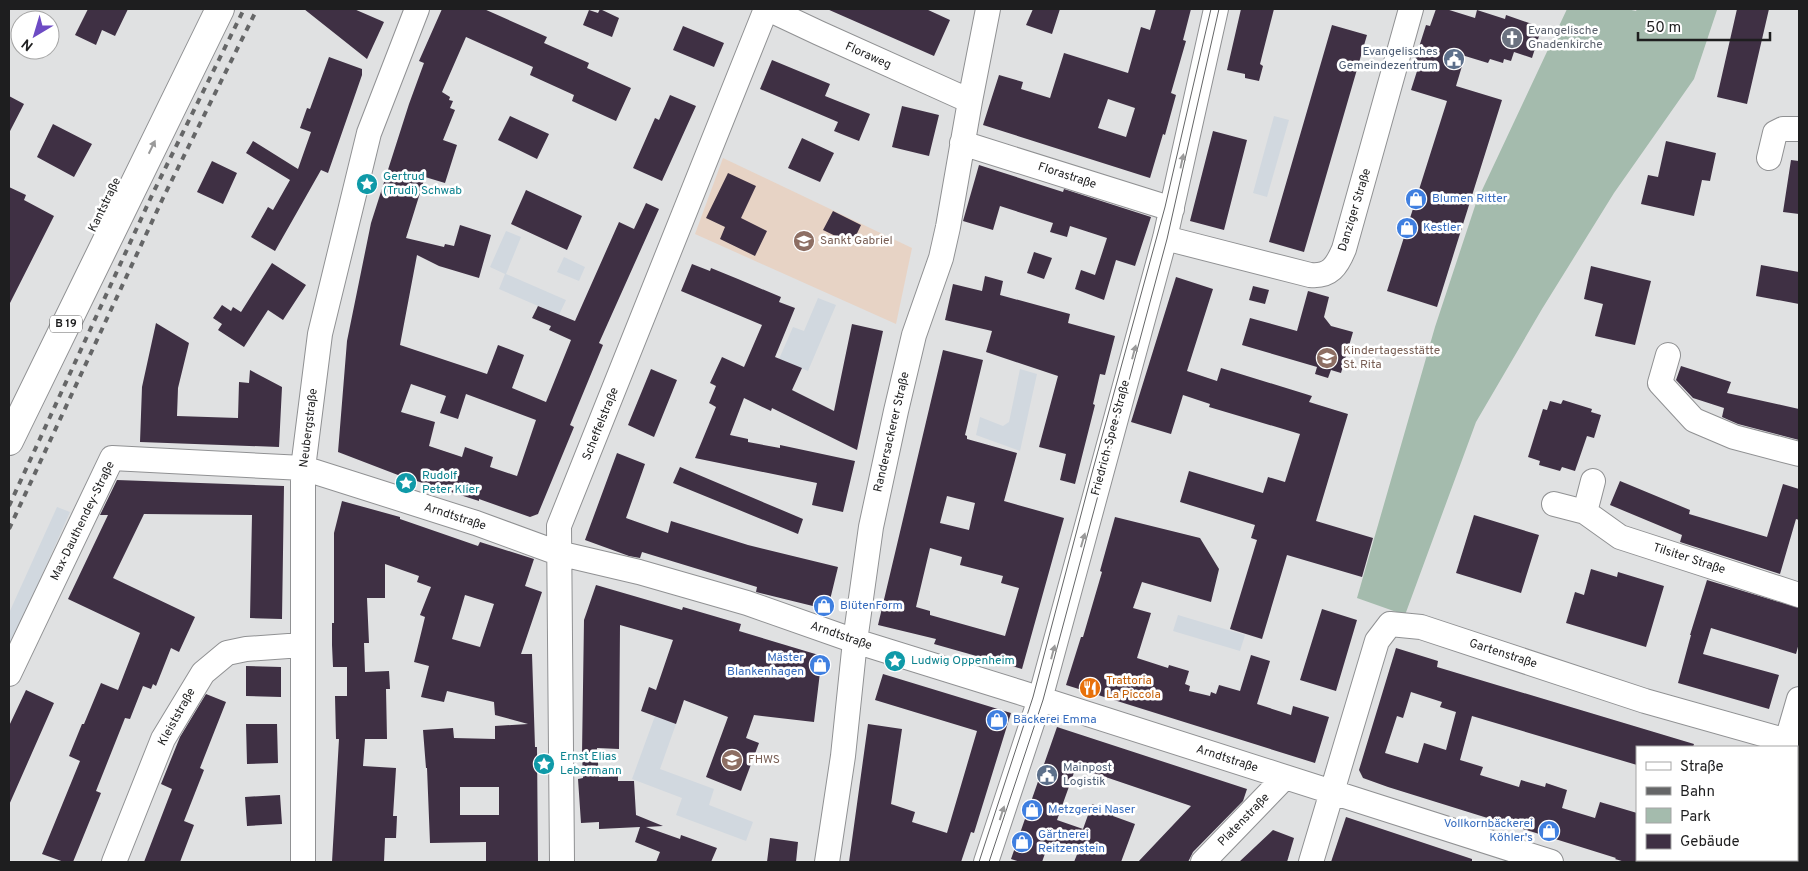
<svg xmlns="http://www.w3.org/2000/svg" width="1808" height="871" viewBox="0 0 1808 871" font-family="Overpass,sans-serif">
<rect width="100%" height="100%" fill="#e0e1e2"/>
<path fill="#d1d8df" d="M 1274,116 L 1289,120 L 1267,197 L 1253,193 Z
M 506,231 L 521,237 L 506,274 L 566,300 L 559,315 L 499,289 L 505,274 L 490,267 Z
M 564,257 L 585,267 L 579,281 L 557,272 Z
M 818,298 L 836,305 L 808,371 L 779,359 L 793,327 L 804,331 Z
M 1020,369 L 1037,374 L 1020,451 L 976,435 L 980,417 L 1003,426 L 1009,422 Z
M 57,507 L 70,512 L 9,649 L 9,613 Z
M 1178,615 L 1245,635 L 1240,651 L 1173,631 Z
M 655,716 L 676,724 L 660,769 L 714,789 L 709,805 L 753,822 L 746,841 L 676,815 L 682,798 L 632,779 Z"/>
<path fill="#e7d3c5" d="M 723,158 L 912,248 L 896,324 L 695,234 Z"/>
<path fill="#a4bbad" d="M 1567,9 L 1627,9 L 1636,11 L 1637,9 L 1717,10 L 1694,79 L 1614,193 L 1542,309 L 1476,422 L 1405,615 L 1357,598 L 1435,327 L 1476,203 Z"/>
<path fill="#3f3044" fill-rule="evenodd" d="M 88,9 L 128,9 L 115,36 L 102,30 L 96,45 L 75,35 Z
M 304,9 L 354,9 L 384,22 L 367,59 Z
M 442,9 L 484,9 L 547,37 L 544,43 L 589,63 L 587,68 L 631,88 L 616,121 L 572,101 L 574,95 L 530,75 L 533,67 L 466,37 L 442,92 L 450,97 L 449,100 L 453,101 L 450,108 L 455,110 L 443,140 L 457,145 L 445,183 L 425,177 L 406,238 L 444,247 L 445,244 L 454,246 L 460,225 L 491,235 L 479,278 L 439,266 L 417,255 L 400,345 L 487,374 L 498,345 L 524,355 L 512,388 L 546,402 L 571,340 L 549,330 L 551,326 L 532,318 L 538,306 L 575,321 L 619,222 L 634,229 L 646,203 L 659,209 L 599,343 L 603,345 L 570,425 L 574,427 L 538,514 L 530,517 L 479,499 L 479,501 L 398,475 L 338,452 L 347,341 L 371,223 L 409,104 L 424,63 L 419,61 ZM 411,384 L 446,396 L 440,413 L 458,419 L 466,394 L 536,420 L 517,476 L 490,467 L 493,457 L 465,447 L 462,457 L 429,446 L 435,422 L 401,412 Z
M 600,9 L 619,18 L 612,37 L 583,25 L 589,10 L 598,13 Z
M 827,9 L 926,9 L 950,20 L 934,56 Z
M 1033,9 L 1060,9 L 1052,34 L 1026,25 Z
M 1156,9 L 1191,9 L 1183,40 L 1186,41 L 1171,93 L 1176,95 L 1165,135 L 1163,134 L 1150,178 L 983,125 L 999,75 L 1023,82 L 1021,89 L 1050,98 L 1064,53 L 1128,73 L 1141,27 L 1150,30 ZM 1108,99 L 1135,108 L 1126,137 L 1098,128 Z
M 1241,9 L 1274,9 L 1260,64 L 1263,66 L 1259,81 L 1245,78 L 1245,74 L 1227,70 Z
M 1436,9 L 1446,9 L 1475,18 L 1477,10 L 1505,19 L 1506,15 L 1535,25 L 1533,30 L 1540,33 L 1532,58 L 1514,52 L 1511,61 L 1504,59 L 1503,63 L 1490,59 L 1488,63 L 1465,56 L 1456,86 L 1502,100 L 1437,307 L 1387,291 L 1447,101 L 1411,90 L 1418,68 L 1413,66 L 1426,25 L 1430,26 Z
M 1737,9 L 1769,9 L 1747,104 L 1717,97 Z
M 1332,25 L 1367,35 L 1304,252 L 1269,242 Z
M 683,26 L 724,43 L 714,67 L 673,50 Z
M 329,57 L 362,69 L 362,75 L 328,173 L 321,170 L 275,251 L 251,237 L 268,207 L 273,210 L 290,180 L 246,153 L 253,141 L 298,169 L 311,132 L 300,128 L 307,108 L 310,109 Z
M 772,60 L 830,84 L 825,96 L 870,114 L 859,141 L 834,131 L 838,122 L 760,89 Z
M 670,95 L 696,106 L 662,181 L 633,168 L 655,118 L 659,120 Z
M 9,96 L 24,104 L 9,133 Z
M 902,106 L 939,115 L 929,156 L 892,147 Z
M 510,116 L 549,134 L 537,159 L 498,140 Z
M 53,124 L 92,144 L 74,177 L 37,157 Z
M 1213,131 L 1247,140 L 1224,230 L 1190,221 Z
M 802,138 L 834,153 L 820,182 L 788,168 Z
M 1666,141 L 1716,153 L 1710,181 L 1702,180 L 1694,216 L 1641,204 L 1648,175 L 1658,177 Z
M 1791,160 L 1799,161 L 1799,214 L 1783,212 Z
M 212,161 L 237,173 L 223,204 L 197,192 Z
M 979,165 L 1063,192 L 1064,189 L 1151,217 L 1135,266 L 1116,260 L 1104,300 L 1075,289 L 1081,270 L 1095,275 L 1107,238 L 1070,226 L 1067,237 L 1050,232 L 1053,223 L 1000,206 L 993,230 L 963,221 Z
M 728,173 L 756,186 L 741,218 L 767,231 L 755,256 L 720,239 L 725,227 L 706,218 Z
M 9,187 L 26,195 L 24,200 L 54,216 L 9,305 Z
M 526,190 L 582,216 L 567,250 L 511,224 Z
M 833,211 L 861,225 L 852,244 L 823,230 Z
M 1034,252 L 1052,258 L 1044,279 L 1027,273 Z
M 272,263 L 306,285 L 283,320 L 268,310 L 244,347 L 218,330 L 222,324 L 213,318 L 222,305 L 231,311 L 233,307 L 241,312 Z
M 692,264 L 710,271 L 711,268 L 738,279 L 781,297 L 779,302 L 795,308 L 775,357 L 802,368 L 792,390 L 834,411 L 852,324 L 883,331 L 857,450 L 772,408 L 771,411 L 744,398 L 730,435 L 748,439 L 748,442 L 780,448 L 780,445 L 855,461 L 843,512 L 812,505 L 817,483 L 695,458 L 716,407 L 709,403 L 716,386 L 710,383 L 722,357 L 744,367 L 762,325 L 681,291 Z
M 1761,265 L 1799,272 L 1799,304 L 1756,296 Z
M 1591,266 L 1651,281 L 1635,345 L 1595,336 L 1603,304 L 1584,299 Z
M 985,276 L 1003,281 L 1000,295 L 1070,314 L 1068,323 L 1115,336 L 1105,375 L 1100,374 L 1093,404 L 1095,405 L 1075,484 L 1060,480 L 1066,454 L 1039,447 L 1058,376 L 986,352 L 992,331 L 945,320 L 953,284 L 982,291 Z
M 1176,277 L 1213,289 L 1187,371 L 1217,381 L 1221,368 L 1312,396 L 1309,402 L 1348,414 L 1316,521 L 1373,538 L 1362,577 L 1287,555 L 1262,639 L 1230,629 L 1257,540 L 1251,538 L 1255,525 L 1180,502 L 1189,471 L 1263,493 L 1268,477 L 1285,482 L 1300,434 L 1209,407 L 1210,404 L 1183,395 L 1171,434 L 1131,422 Z
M 1253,286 L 1269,290 L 1265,304 L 1249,300 Z
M 1308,291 L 1329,297 L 1324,317 L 1331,326 L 1353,332 L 1341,373 L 1331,370 L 1328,378 L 1315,374 L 1317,367 L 1242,345 L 1250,318 L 1297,331 Z
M 156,323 L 189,343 L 178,388 L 177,416 L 238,418 L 239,382 L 249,383 L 250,370 L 282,387 L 279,447 L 140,442 L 142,387 Z
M 943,350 L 983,360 L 965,435 L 967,436 L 967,439 L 1017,453 L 1004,501 L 1064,518 L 1022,669 L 934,644 L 936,639 L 878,625 ZM 947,496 L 975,503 L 969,530 L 940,523 ZM 930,548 L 962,557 L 960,565 L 1003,576 L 1001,583 L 1019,588 L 1005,636 L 930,615 L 930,611 L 916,607 Z
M 1681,366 L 1731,382 L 1727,393 L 1799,409 L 1799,440 L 1738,424 L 1722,417 L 1724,408 L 1693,398 L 1676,380 Z
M 651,369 L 677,380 L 654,437 L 628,425 Z
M 1563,400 L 1592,409 L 1591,412 L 1601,415 L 1594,438 L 1587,436 L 1575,471 L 1562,467 L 1560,471 L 1539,465 L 1540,461 L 1528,457 L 1543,409 L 1547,410 L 1550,401 L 1561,404 Z
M 617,453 L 645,464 L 626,518 L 668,533 L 671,521 L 748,545 L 838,567 L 829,604 L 821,608 L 760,593 L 756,592 L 757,587 L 642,552 L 640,558 L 629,556 L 585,540 Z
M 680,467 L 803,519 L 798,534 L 673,483 Z
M 117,480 L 284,486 L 282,619 L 250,618 L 252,515 L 144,514 L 113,578 L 195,617 L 179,652 L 171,648 L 156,686 L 153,684 L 151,689 L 143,686 L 130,719 L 125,718 L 96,791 L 101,793 L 73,862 L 64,862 L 42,854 L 80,761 L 69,756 L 82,724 L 84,724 L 101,683 L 118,690 L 140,633 L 68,599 L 108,515 L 100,515 Z
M 1620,481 L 1690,510 L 1689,514 L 1767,537 L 1783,484 L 1799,489 L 1799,520 L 1796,519 L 1780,574 L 1680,542 L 1682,535 L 1610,505 Z
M 342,501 L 400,517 L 400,519 L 478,546 L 480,542 L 534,559 L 525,586 L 542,592 L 521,654 L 532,654 L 535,747 L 537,747 L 538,862 L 486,862 L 486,842 L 430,843 L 427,768 L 426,768 L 423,730 L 453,728 L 454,738 L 495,739 L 495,726 L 528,724 L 495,715 L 494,702 L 447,691 L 444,702 L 421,697 L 429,666 L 414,662 L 425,617 L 420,615 L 431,587 L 417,582 L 419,576 L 385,564 L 385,598 L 367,598 L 369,643 L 364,643 L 365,672 L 389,671 L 390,689 L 386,689 L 387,739 L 365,739 L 363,766 L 396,768 L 393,816 L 397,816 L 396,838 L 385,838 L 384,862 L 332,862 L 339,739 L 336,739 L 335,696 L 347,696 L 347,667 L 333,667 L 332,645 L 332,623 L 334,623 L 334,533 ZM 465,595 L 494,604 L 480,647 L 452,639 ZM 460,787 L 499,787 L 499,815 L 460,815 Z
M 1474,515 L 1539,535 L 1521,593 L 1456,573 Z
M 1115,517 L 1200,538 L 1219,569 L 1211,602 L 1142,582 L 1133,608 L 1151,613 L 1137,658 L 1168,668 L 1169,665 L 1189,671 L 1185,684 L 1190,686 L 1189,691 L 1210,696 L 1211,692 L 1216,694 L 1219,685 L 1240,691 L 1251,655 L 1270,661 L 1257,704 L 1291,715 L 1293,706 L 1329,717 L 1315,763 L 1066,685 L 1081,637 L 1083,637 L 1102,572 L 1100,571 Z
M 1591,569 L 1617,577 L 1618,572 L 1664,586 L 1646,647 L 1566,623 L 1575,592 L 1584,595 Z
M 1707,580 L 1799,608 L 1799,643 L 1796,654 L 1711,628 L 1703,654 L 1779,675 L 1769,709 L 1678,683 L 1691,635 L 1690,635 Z
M 596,585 L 682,610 L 683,607 L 741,624 L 739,631 L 822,656 L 814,722 L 754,715 L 746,738 L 759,743 L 741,791 L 706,777 L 728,717 L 684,700 L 676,724 L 641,711 L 649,687 L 656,690 L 673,640 L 620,625 L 619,749 L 597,748 L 599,777 L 618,776 L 618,781 L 634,781 L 636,815 L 663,826 L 646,827 L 680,839 L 681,835 L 717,848 L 711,862 L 656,862 L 660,852 L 635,842 L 640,827 L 599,829 L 599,822 L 581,823 L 578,779 L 583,778 L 582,754 L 584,620 Z
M 1322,609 L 1357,620 L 1336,691 L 1300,680 Z
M 1396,648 L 1438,661 L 1437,667 L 1694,744 L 1693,747 L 1637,747 L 1637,765 L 1472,716 L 1460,760 L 1483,767 L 1480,775 L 1519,787 L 1521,780 L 1545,787 L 1546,783 L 1567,790 L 1562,808 L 1595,818 L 1600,802 L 1637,813 L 1637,862 L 1625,862 L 1615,859 L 1616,858 L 1388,787 L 1363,778 L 1359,770 ZM 1411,692 L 1442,702 L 1440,707 L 1456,712 L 1446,750 L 1424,743 L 1418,763 L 1385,753 L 1397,716 L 1403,718 Z
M 246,666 L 281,667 L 281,697 L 246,696 Z
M 883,674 L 1011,713 L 974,833 L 971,832 L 961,862 L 849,862 L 868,724 L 902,729 L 891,804 L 915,812 L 912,822 L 947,833 L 977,731 L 875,700 Z
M 26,690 L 54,703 L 9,805 L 9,726 Z
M 206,694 L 226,702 L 200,768 L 204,770 L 184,821 L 194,825 L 180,862 L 144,862 L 172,789 L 161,784 L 180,737 Z
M 246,724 L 277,724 L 278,763 L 247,764 Z
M 1057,727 L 1247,789 L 1243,801 L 1193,852 L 1188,862 L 1138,862 L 1191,806 L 1076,767 L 1057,820 L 1083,829 L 1092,804 L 1114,812 L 1113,816 L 1135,824 L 1121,862 L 1074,862 L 1078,852 L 1049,842 L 1042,862 L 1020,862 L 1011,859 Z
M 280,795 L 282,824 L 247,826 L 245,797 Z
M 1346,817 L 1472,859 L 1472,862 L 1331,862 Z
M 1273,830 L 1294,838 L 1287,862 L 1239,862 Z
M 770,838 L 798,842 L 796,862 L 767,862 Z"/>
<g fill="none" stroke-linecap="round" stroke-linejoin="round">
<g stroke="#909193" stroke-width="26">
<path id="minor" d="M 768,9 L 819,33 L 970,101
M 962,143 L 1172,209
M 1769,158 L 1775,133 L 1783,129 L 1799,129
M 1165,238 L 1310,275 C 1330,277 1337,266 1344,249 L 1411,9
M 1668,355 L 1660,383 L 1694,420 L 1734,437 L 1799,454
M 1554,504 L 1585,512 L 1620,537 L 1799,595
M 1585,512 L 1593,481
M 9,674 L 112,458 L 303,468 L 476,523 L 558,553 L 639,572 L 747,603 L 855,641 L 1019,692 L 1551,862
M 1785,747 L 1799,699
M 114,862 L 163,739 L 203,673 L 227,653 L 246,649 L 302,645
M 303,862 L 303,468 L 320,334 L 369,133 L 417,9
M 562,862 L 559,526 L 766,9
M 827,862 L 843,756 L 855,641 L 871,527 L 896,411 L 914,335 L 941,258 L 948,227 L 970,101 L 988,9
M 986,862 L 1040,699 L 1165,238 L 1216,9
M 1203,862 L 1285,777
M 1311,862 L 1377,641 L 1390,624 L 1421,627 L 1645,701 L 1787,741
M 1743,862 L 1744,860"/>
</g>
<g stroke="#909193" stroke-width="30">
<path id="major" d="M 9,441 L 220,9"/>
</g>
<use href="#minor" stroke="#fff" stroke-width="24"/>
<use href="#major" stroke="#fff" stroke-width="28"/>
<path stroke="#656667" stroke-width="1" d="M 979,862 L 1033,697 L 1092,473 L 1165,207 L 1211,9
M 989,862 L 1043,700 L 1167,239 L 1219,9"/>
<path stroke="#656667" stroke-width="4" stroke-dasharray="6 6" stroke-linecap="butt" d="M 9,506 L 153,193 L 244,9
M 9,529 L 163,198 L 257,9"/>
</g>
<defs><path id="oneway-solid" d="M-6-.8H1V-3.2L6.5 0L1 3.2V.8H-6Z" transform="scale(1.25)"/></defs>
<g fill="#9a9a9a">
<use href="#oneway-solid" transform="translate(152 147) rotate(-64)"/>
<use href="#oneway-solid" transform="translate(1182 161) rotate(-78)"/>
<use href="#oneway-solid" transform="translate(1134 352) rotate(-75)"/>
<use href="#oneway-solid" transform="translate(1083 540) rotate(-74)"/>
<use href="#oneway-solid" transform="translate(1053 652) rotate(-75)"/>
<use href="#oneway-solid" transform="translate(1002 813) rotate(-72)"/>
</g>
<defs>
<g id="church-disc" transform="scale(1.125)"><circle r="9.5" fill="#6b7280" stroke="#fff"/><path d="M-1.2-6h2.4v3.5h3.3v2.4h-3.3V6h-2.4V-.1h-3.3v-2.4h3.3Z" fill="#fff"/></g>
<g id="civic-disc" transform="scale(1.125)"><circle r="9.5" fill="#5c6f8a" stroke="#fff"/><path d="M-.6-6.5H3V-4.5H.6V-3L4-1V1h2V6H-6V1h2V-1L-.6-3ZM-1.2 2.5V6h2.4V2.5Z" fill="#fff"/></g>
<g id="sight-disc" transform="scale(1.125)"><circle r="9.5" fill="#0f9aa8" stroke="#fff"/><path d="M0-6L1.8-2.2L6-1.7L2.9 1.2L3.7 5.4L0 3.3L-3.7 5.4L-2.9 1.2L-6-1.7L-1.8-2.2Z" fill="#fff"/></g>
<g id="shop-disc" transform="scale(1.125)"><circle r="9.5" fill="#3f7fe0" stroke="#fff"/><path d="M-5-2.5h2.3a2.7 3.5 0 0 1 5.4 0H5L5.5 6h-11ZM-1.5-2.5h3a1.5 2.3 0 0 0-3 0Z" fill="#fff"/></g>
<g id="school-disc" transform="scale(1.125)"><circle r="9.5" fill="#8d6e63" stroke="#fff"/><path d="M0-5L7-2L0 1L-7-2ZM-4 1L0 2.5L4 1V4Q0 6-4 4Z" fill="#fff"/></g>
<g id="restaurant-disc" transform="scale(1.125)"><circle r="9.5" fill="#e8710a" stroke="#fff"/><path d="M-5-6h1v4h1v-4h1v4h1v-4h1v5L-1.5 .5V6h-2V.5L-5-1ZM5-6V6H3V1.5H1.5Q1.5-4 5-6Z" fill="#fff"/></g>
<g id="university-disc" transform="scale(1.125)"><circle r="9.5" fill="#8d6e63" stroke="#fff"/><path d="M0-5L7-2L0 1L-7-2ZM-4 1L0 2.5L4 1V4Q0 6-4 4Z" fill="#fff"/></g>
</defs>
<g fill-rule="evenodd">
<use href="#church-disc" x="1512" y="38"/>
<use href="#civic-disc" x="1454" y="59"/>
<use href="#sight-disc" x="367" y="184"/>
<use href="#shop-disc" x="1416" y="199"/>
<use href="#shop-disc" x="1407" y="228"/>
<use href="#school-disc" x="804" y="241"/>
<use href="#school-disc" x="1327" y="358"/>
<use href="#sight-disc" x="406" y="483"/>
<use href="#shop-disc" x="824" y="606"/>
<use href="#sight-disc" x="895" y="661"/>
<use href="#shop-disc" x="820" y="665"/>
<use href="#restaurant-disc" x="1090" y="688"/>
<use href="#shop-disc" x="997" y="720"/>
<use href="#university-disc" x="732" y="760"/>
<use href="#sight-disc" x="544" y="764"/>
<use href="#civic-disc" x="1047" y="775"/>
<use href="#shop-disc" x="1032" y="810"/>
<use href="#shop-disc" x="1549" y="831"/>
<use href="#shop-disc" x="1022" y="842"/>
</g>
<g text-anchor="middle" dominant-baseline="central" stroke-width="5" stroke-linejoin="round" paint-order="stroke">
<rect fill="#fff" stroke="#626262" stroke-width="1" x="50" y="315.5" width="32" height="17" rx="4"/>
<g font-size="11" font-weight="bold" fill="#1e1e1f">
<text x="66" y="324">B 19</text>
</g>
<g font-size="12" fill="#5b616d" stroke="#fff" text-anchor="start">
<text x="1528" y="31">Evangelische<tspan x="1528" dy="14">Gnadenkirche</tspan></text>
</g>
<g font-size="12" fill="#4e5e75" stroke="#fff" text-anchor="end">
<text x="1438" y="52">Evangelisches<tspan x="1438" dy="14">Gemeindezentrum</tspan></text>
<text x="1063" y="768" text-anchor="start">Mainpost<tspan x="1063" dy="14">Logistik</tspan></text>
</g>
<g font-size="12" fill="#1e1e1f" stroke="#fff">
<text transform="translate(868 56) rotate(24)">Floraweg</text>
<text transform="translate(1067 176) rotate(18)">Florastraße</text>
<text transform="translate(105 205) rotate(-64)">Kantstraße</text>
<text transform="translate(1355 210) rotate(-73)">Danziger Straße</text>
<text transform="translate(601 424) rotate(-68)">Scheffelstraße</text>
<text transform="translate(309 428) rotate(-83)">Neubergstraße</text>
<text transform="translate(892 432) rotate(-77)">Randersackerer Straße</text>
<text transform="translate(1111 438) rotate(-75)">Friedrich-Spee-Straße</text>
<text transform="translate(455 517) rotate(18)">Arndtstraße</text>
<text transform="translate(83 521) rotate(-64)">Max-Dauthendey-Straße</text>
<text transform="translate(1689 559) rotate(18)">Tilsiter Straße</text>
<text transform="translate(841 636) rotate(19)">Arndtstraße</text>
<text transform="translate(1503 654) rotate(18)">Gartenstraße</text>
<text transform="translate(177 717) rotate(-61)">Kleiststraße</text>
<text transform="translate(1227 759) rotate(18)">Arndtstraße</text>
<text transform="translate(1244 820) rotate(-46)">Platenstraße</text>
</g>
<g font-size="12" fill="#0d838f" stroke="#fff" text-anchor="start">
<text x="383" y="177">Gertrud<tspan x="383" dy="14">(Trudi) Schwab</tspan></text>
<text x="422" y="476">Rudolf<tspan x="422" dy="14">Peter Klier</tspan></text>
<text x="911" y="661">Ludwig Oppenheim</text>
<text x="560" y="757">Ernst Elias<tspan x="560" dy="14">Lebermann</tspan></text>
</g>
<g font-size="12" fill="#366cbe" stroke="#fff" text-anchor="start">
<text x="1432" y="199">Blumen Ritter</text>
<text x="1423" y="228">Kestler</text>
<text x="840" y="606">BlütenForm</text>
<text x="804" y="658" text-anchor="end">Mäster<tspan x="804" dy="14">Blankenhagen</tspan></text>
<text x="1013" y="720">Bäckerei Emma</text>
<text x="1048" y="810">Metzgerei Naser</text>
<text x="1533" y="824" text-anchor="end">Vollkornbäckerei<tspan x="1533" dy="14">Köhler's</tspan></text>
<text x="1038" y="835">Gärtnerei<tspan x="1038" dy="14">Reitzenstein</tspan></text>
</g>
<g font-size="12" fill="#785e54" stroke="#fff" text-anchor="start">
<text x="820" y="241">Sankt Gabriel</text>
<text x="1343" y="351">Kindertagesstätte<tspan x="1343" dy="14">St. Rita</tspan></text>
<text x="748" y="760">FHWS</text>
</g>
<g font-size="12" fill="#c56008" stroke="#fff" text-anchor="start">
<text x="1106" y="681">Trattoria<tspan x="1106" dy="14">La Piccola</tspan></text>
</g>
</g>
<rect width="1808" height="871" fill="none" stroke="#1e1e1f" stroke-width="20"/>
<rect x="1636" y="746" width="162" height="115" fill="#ffffff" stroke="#a5a5a5"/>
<rect x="1646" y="762" width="25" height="8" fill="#ffffff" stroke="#a5a5a5"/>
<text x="1680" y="771" font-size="15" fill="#1e1e1f">Straße</text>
<rect x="1646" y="787" width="25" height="8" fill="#656667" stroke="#a5a5a5"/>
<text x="1680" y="796" font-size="15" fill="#1e1e1f">Bahn</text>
<rect x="1646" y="808" width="25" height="15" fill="#a4bbad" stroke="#a5a5a5"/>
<text x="1680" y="821" font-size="15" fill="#1e1e1f">Park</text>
<rect x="1646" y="834" width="25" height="15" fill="#3f3044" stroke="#a5a5a5"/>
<text x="1680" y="846" font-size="15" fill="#1e1e1f">Gebäude</text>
<g transform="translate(35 35) rotate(218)"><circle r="24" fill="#ffffff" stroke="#a5a5a5"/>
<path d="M0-4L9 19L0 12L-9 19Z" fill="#6d4bc4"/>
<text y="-8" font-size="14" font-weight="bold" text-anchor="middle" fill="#1e1e1f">N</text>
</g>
<path d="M1638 32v8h132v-8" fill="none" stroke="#1e1e1f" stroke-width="2.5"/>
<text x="1646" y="32" font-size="15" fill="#1e1e1f" stroke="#ffffff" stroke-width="4" paint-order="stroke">50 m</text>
</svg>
